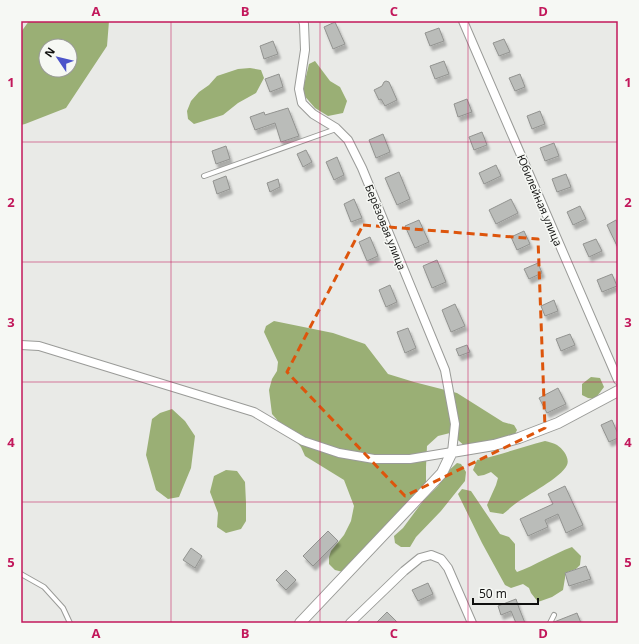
<svg xmlns="http://www.w3.org/2000/svg" width="639" height="644" viewBox="0 0 639 644" font-family="'Open Sans',sans-serif">
<defs>
<filter id="shadow"><feDropShadow dx="2.5" dy="4.5" stdDeviation="1" flood-color="#0004"/></filter>
</defs>
<rect width="100%" height="100%" fill="#e9eae7"/>
<path fill="#9aaf75" fill-rule="evenodd" d="M 29,21 L 109,21 L 107,46 L 66,108 L 25,124 L 21,125 L 21,32 ZM 46,46 L 70,46 L 70,70 L 46,70 Z
M 315,61 L 330,81 L 340,87 L 347,101 L 343,113 L 328,116 L 315,108 L 302,93 L 309,64 Z
M 250,68 L 261,70 L 264,78 L 256,93 L 238,103 L 223,115 L 194,124 L 188,119 L 187,111 L 191,101 L 199,92 L 209,85 L 217,76 L 238,69 Z
M 274,321 L 333,333 L 365,344 L 388,374 L 414,382 L 457,393 L 503,422 L 514,425 L 517,430 L 514,436 L 467,448 L 450,433 L 438,436 L 427,446 L 426,467 L 426,484 L 343,572 L 335,570 L 329,564 L 329,557 L 331,551 L 344,535 L 351,521 L 354,506 L 344,480 L 305,456 L 301,447 L 272,414 L 269,390 L 272,379 L 277,371 L 278,362 L 264,332 L 266,326 Z
M 591,377 L 600,378 L 604,387 L 595,399 L 588,398 L 582,395 L 582,384 Z
M 172,409 L 185,421 L 195,436 L 191,468 L 179,497 L 168,499 L 156,490 L 146,455 L 152,419 L 160,413 Z
M 545,441 C 549,442 554,443 557,445 C 563,449 570,458 567,465 C 561,478 527,495 515,504 C 511,507 507,511 503,514 L 490,512 L 487,505 L 496,485 L 498,478 L 491,472 L 484,475 L 478,476 L 473,470 L 477,460 C 500,455 522,447 545,441 Z
M 457,463 L 461,464 L 466,472 L 465,481 L 441,511 L 416,537 L 410,547 L 401,547 L 395,543 L 394,536 L 403,528 L 423,501 L 438,486 L 445,474 Z
M 226,470 L 237,471 L 245,482 L 246,503 L 246,521 L 241,529 L 226,533 L 217,527 L 218,513 L 210,492 L 214,476 Z
M 462,489 L 471,491 L 500,534 L 509,537 L 515,544 L 515,569 L 517,572 C 536,565 553,554 572,547 L 581,556 L 580,565 L 576,569 L 565,573 L 565,578 L 563,590 L 552,597 L 538,602 L 531,593 L 529,588 L 523,584 L 511,588 L 505,585 L 482,543 L 458,494 Z"/>
<path fill="#babcb9" stroke="#929390" filter="url(#shadow)" d="M 335,22 L 345,44 L 333,49 L 324,27 Z
M 439,28 L 444,41 L 430,46 L 425,33 Z
M 504,39 L 510,52 L 499,56 L 493,43 Z
M 273,41 L 278,54 L 264,59 L 260,46 Z
M 444,61 L 449,74 L 435,79 L 430,66 Z
M 279,74 L 283,87 L 270,92 L 265,79 Z
M 520,74 L 525,87 L 515,91 L 509,78 Z
M 386,81 L 389,82 L 397,100 L 385,106 L 381,99 L 379,100 L 374,90 L 382,86 L 384,82 Z
M 467,99 L 472,112 L 458,117 L 454,104 Z
M 288,108 L 299,136 L 281,142 L 275,123 L 255,130 L 250,117 L 264,112 L 265,115 Z
M 540,111 L 545,124 L 532,129 L 527,116 Z
M 482,132 L 487,145 L 474,150 L 469,137 Z
M 383,134 L 390,152 L 376,158 L 369,140 Z
M 554,143 L 559,156 L 545,161 L 540,148 Z
M 226,146 L 230,159 L 216,164 L 212,151 Z
M 306,150 L 312,162 L 303,167 L 297,154 Z
M 337,157 L 344,175 L 334,180 L 326,162 Z
M 496,165 L 501,176 L 484,184 L 479,173 Z
M 399,172 L 410,199 L 397,205 L 385,178 Z
M 566,174 L 571,187 L 557,192 L 552,179 Z
M 226,176 L 230,189 L 217,194 L 213,181 Z
M 278,179 L 280,187 L 270,192 L 267,183 Z
M 354,199 L 362,218 L 351,222 L 344,204 Z
M 511,199 L 518,213 L 496,224 L 489,210 Z
M 580,206 L 586,219 L 573,225 L 567,212 Z
M 419,220 L 429,242 L 415,248 L 405,226 Z
M 616,220 L 618,224 L 618,248 L 607,225 Z
M 524,231 L 530,244 L 517,250 L 511,237 Z
M 370,237 L 378,256 L 367,261 L 359,242 Z
M 596,239 L 602,251 L 589,257 L 583,244 Z
M 437,260 L 446,282 L 432,288 L 423,266 Z
M 538,263 L 542,273 L 529,279 L 524,269 Z
M 612,274 L 617,286 L 602,292 L 597,280 Z
M 390,285 L 397,302 L 386,307 L 379,290 Z
M 554,300 L 558,311 L 545,316 L 541,306 Z
M 455,304 L 465,326 L 451,332 L 442,310 Z
M 408,328 L 416,348 L 405,353 L 397,332 Z
M 570,334 L 575,345 L 561,351 L 556,339 Z
M 467,345 L 470,352 L 459,356 L 456,349 Z
M 558,388 L 566,404 L 547,413 L 539,398 Z
M 612,420 L 618,434 L 618,438 L 609,442 L 601,425 Z
M 565,486 L 583,525 L 566,533 L 558,514 L 545,520 L 548,527 L 528,536 L 520,519 L 553,504 L 548,494 Z
M 328,531 L 338,541 L 313,566 L 303,556 Z
M 191,548 L 202,556 L 195,568 L 183,560 Z
M 586,566 L 591,579 L 569,586 L 565,573 Z
M 286,570 L 296,580 L 286,590 L 276,580 Z
M 428,583 L 433,594 L 418,601 L 412,590 Z
M 516,599 L 519,608 L 525,623 L 516,623 L 511,611 L 501,615 L 498,606 Z
M 387,612 L 398,623 L 376,623 Z
M 577,613 L 581,623 L 554,623 L 554,622 Z"/>
<g fill="none" stroke-linecap="round" stroke-linejoin="round">
<g stroke="#9a9b98" stroke-width="6">
<path id="service" d="M 204,176 L 336,129
M 21,574 L 44,587 L 63,608 L 70,623
M 550,623 L 554,615"/>
</g>
<g stroke="#9a9b98" stroke-width="10">
<path id="minor" d="M 463,21 L 618,380
M 21,345 L 39,346 L 254,412 L 303,441 L 339,453 L 374,459 L 410,459 L 452,452 L 455,424 L 445,370 L 362,168 L 348,140 L 336,128 L 313,114 L 302,103 L 299,89 L 305,50 L 304,24 L 303,21
M 350,623 L 404,571 L 420,558 L 431,555 L 441,559 L 448,568 L 472,623"/>
</g>
<g stroke="#9a9b98" stroke-width="12">
<path id="tertiary" d="M 300,623 L 442,473 L 452,452 L 494,445 L 519,438 L 558,423 L 618,391"/>
</g>
<use href="#service" stroke="#fff" stroke-width="4"/>
<use href="#minor" stroke="#fff" stroke-width="8"/>
<use href="#tertiary" stroke="#fff" stroke-width="10"/>
</g>
<path fill="none" stroke="#dd550c" stroke-width="3" stroke-dasharray="8 5" stroke-linejoin="round" d="M 363,225 L 538,239 L 545,428 L 405,496 L 287,372 Z"/>
<path fill="none" stroke="#c2185b" stroke-width="1" stroke-opacity="0.55" d="M 171,21 L 171,623M 320,21 L 320,623M 468,21 L 468,623M 21,142 L 618,142M 21,262 L 618,262M 21,382 L 618,382M 21,502 L 618,502"/>
<g text-anchor="middle" dominant-baseline="central" stroke-width="3" stroke-linejoin="round" paint-order="stroke">
<g font-size="11" fill="#10100f" stroke="#f6f8f4">
<text transform="translate(540 200) rotate(67)">Юбилейная улица</text>
<text transform="translate(386 227) rotate(68)">Берёзовая улица</text>
</g>
</g>
<rect width="639" height="644" fill="none" stroke="#f6f8f4" stroke-width="44"/>
<g transform="translate(58 58) rotate(305)"><circle r="19" fill="#f6f8f4" stroke="#9a9b98"/>
<path d="M0-3L7 15L0 10L-7 15Z" fill="#4c54ca"/>
<text y="-6" font-size="11" font-weight="bold" text-anchor="middle" fill="#10100f">N</text>
</g>
<path d="M473 598v6h65v-6" fill="none" stroke="#10100f" stroke-width="2"/>
<text x="479" y="598" font-size="12" fill="#10100f" stroke="#f6f8f4" stroke-width="3" paint-order="stroke">50 m</text>
<rect x="22" y="22" width="595" height="600" fill="none" stroke="#c2185b" stroke-width="1.5"/>
<g font-size="13" text-anchor="middle" font-weight="bold" fill="#c2185b">
<text x="96" y="16">A</text>
<text x="245" y="16">B</text>
<text x="394" y="16">C</text>
<text x="543" y="16">D</text>
<text x="11" y="87">1</text>
<text x="628" y="87">1</text>
<text x="11" y="207">2</text>
<text x="628" y="207">2</text>
<text x="11" y="327">3</text>
<text x="628" y="327">3</text>
<text x="11" y="447">4</text>
<text x="628" y="447">4</text>
<text x="11" y="567">5</text>
<text x="628" y="567">5</text>
<text x="96" y="638">A</text>
<text x="245" y="638">B</text>
<text x="394" y="638">C</text>
<text x="543" y="638">D</text>
</g>
</svg>
